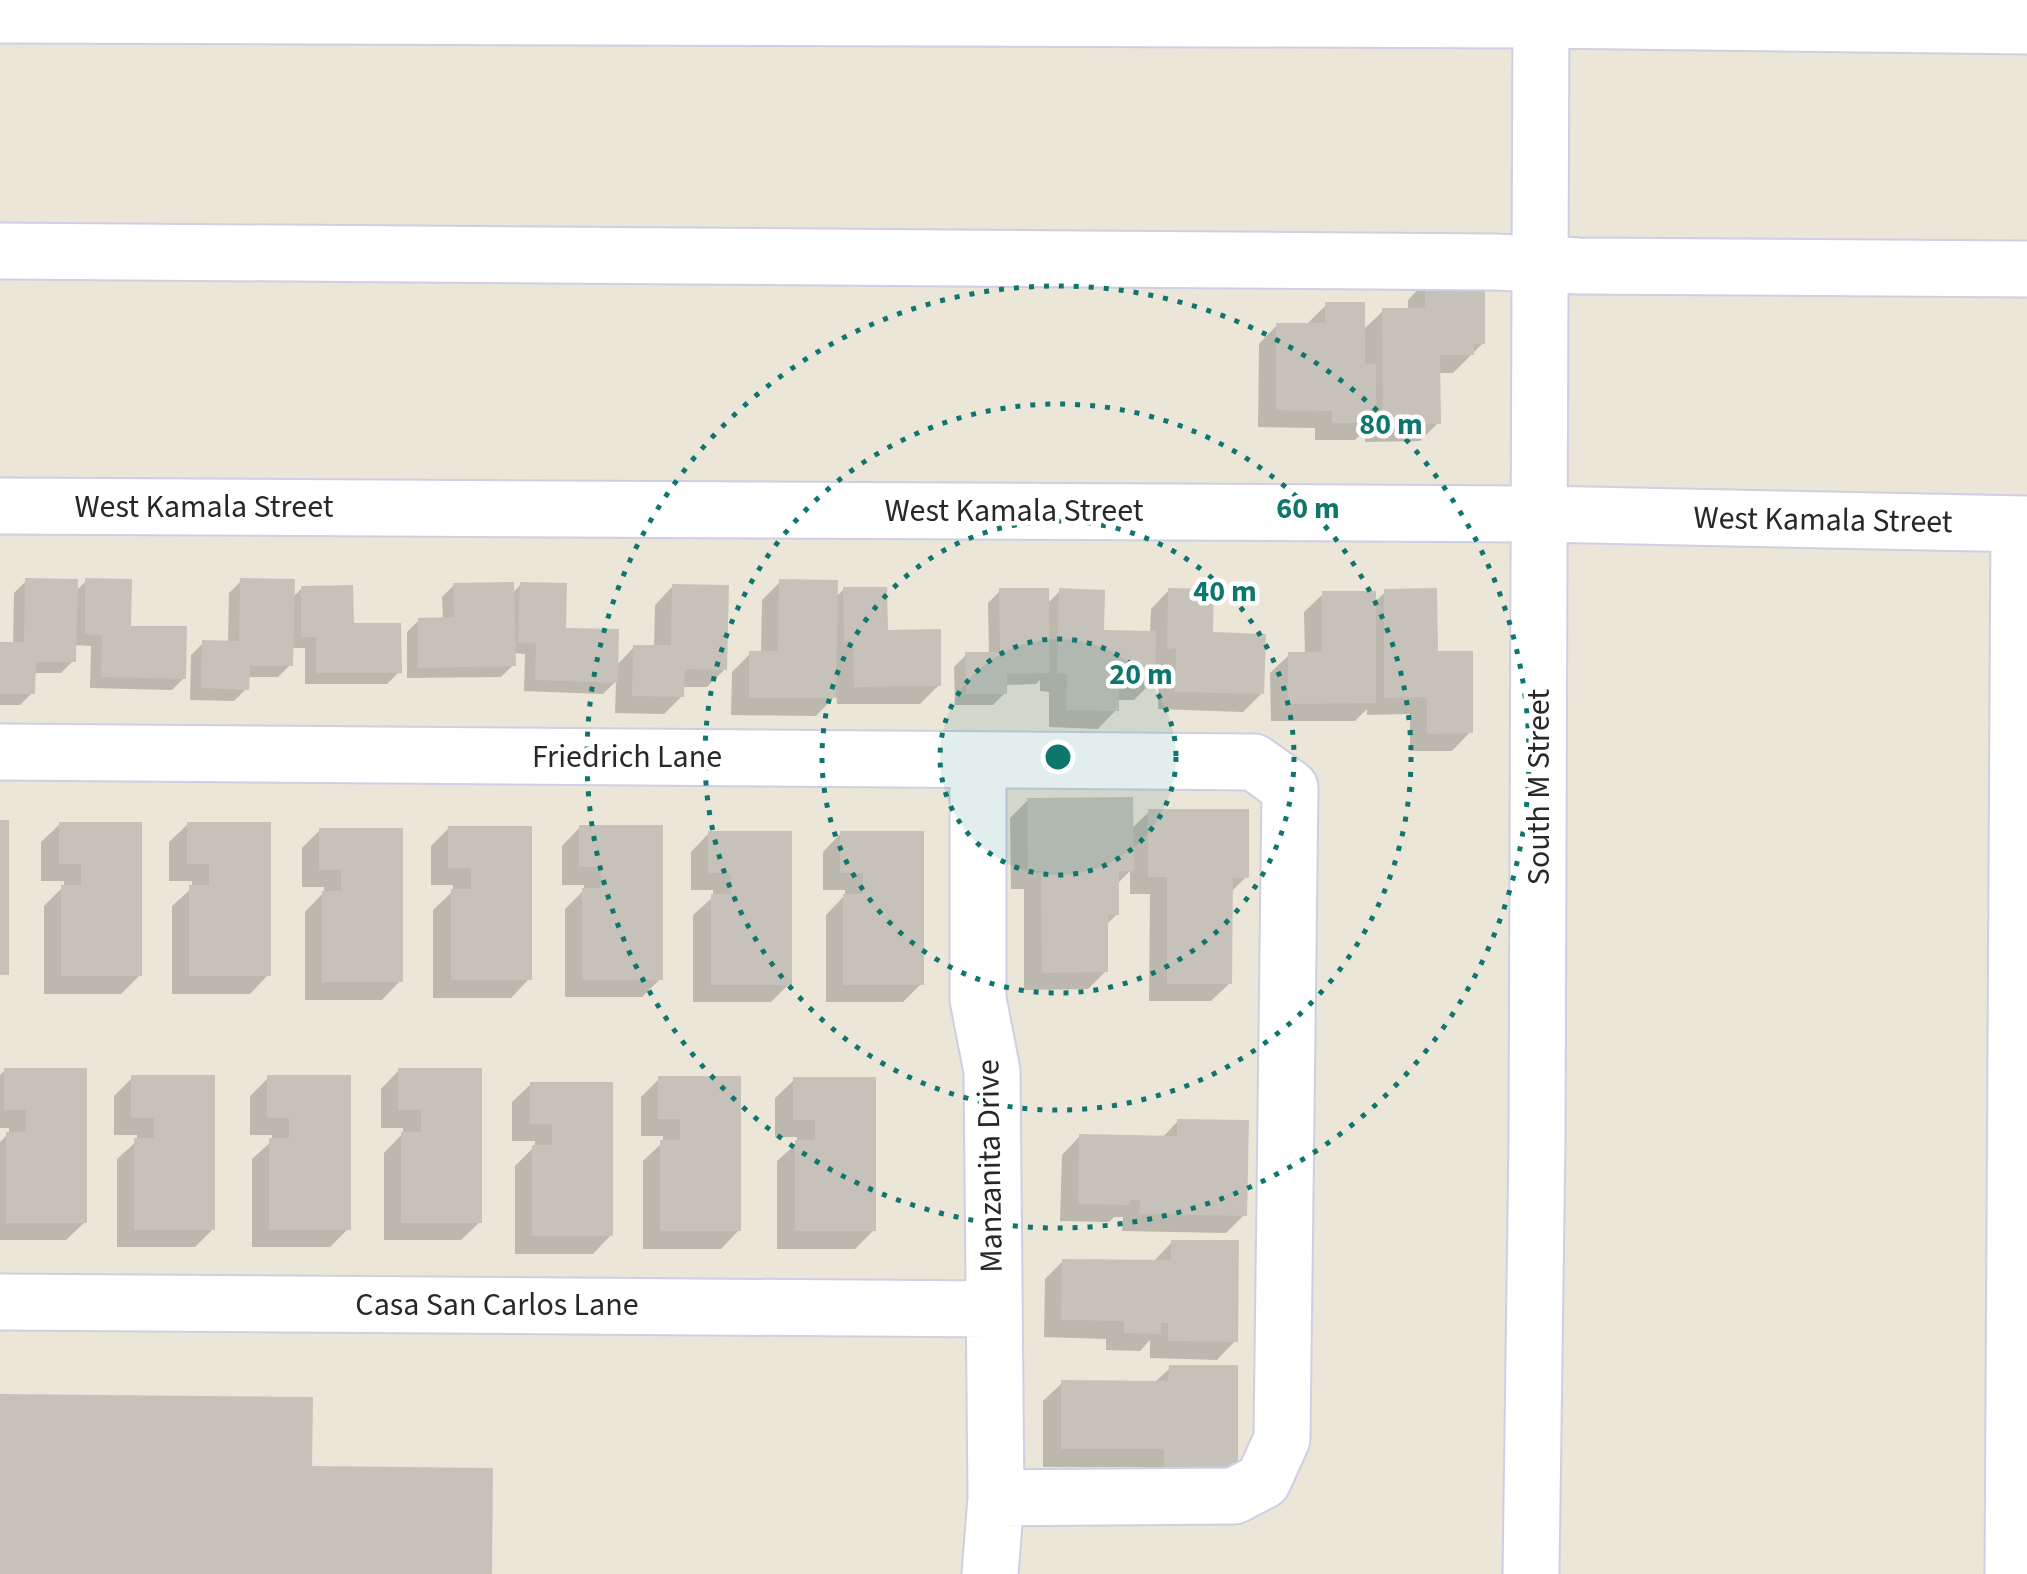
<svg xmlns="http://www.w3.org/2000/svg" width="2027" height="1574" viewBox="0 0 2027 1574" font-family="'Source Sans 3',sans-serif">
<rect width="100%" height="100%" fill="#ece6d9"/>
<path fill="#0003" d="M 1426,281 L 1483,343 L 1453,373 L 1438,373 L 1438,423 L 1420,441 L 1365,442 L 1365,430 L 1355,440 L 1315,440 L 1315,428 L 1258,427 L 1259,344 L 1277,325 L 1308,323 L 1326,305 L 1362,331 L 1383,311 L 1408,311 L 1408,300 Z
M 26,581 L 75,592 L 86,581 L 129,628 L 184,678 L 172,690 L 90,688 L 91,646 L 74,645 L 73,661 L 61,673 L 33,673 L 32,693 L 20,705 L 0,705 L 0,644 L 13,644 L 14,593 Z
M 241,581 L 292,598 L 302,588 L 351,626 L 399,672 L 387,684 L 305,684 L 305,648 L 290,648 L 290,665 L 278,677 L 247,677 L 246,689 L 234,701 L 190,700 L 191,655 L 203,643 L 228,643 L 229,593 Z
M 780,582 L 835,598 L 844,589 L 939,685 L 920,704 L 837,704 L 836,695 L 816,716 L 731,715 L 732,672 L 750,654 L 761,654 L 762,600 Z
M 521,584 L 563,630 L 616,666 L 634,647 L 654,648 L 655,605 L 673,586 L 725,669 L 707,687 L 682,687 L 682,696 L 664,714 L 615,713 L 616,681 L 603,694 L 524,691 L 525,654 L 513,653 L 513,665 L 501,677 L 407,678 L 407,632 L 419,620 L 443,620 L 442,597 L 454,585 L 512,594 Z
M 1169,590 L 1262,693 L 1243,712 L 1158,709 L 1159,665 L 1152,666 L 1152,682 L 1134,700 L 1116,700 L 1116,710 L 1098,729 L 1049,727 L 1049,692 L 1040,691 L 1040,680 L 1036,684 L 1005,685 L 1005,693 L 993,705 L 955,705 L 954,667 L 966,655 L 989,655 L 988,603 L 1000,591 L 1047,604 L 1060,591 L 1101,632 L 1150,633 L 1151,609 Z
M 1385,592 L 1435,654 L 1470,732 L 1452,751 L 1410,751 L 1410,714 L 1367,715 L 1367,709 L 1355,721 L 1271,721 L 1270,673 L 1289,655 L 1305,655 L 1304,612 L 1323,594 L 1373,604 Z
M 1028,800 L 1131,829 L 1149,812 L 1246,877 L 1230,893 L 1230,983 L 1211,1001 L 1149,1001 L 1150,894 L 1130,894 L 1130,871 L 1116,885 L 1117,914 L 1106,925 L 1106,971 L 1088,989 L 1024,990 L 1024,889 L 1011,889 L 1010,818 Z
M 60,824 L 140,824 L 140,975 L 121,994 L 44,994 L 44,906 L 64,886 L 64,881 L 41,881 L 41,842 Z
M 188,824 L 268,824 L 268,975 L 250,994 L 172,994 L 172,906 L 192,888 L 192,881 L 169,881 L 169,842 Z
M 580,827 L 660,979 L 642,997 L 565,997 L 565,909 L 584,890 L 584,885 L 562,885 L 562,846 Z
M 449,828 L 529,828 L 529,979 L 511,998 L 433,998 L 433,910 L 453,891 L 453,885 L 431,885 L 431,846 Z
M 320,830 L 400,981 L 382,1000 L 305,1000 L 305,912 L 324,892 L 324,887 L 302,887 L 302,848 Z
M 709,833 L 789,833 L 789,984 L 771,1002 L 693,1002 L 693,915 L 713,897 L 713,890 L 691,890 L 691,852 Z
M 841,833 L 921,833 L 921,984 L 903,1002 L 826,1002 L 826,915 L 845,895 L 845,890 L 823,890 L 823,852 Z
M 5,1070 L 85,1070 L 85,1222 L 66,1240 L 0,1240 L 0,1142 L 9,1133 L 9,1128 L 0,1128 L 0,1075 Z
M 399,1070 L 480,1070 L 480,1222 L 461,1240 L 384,1240 L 384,1153 L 403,1133 L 403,1128 L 381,1128 L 381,1089 Z
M 132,1078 L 213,1078 L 213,1229 L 195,1247 L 117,1247 L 117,1159 L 137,1141 L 137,1135 L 114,1135 L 114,1096 Z
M 268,1078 L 348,1229 L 330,1247 L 252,1247 L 252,1159 L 272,1141 L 272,1135 L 250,1135 L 250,1096 Z
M 659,1079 L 739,1230 L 721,1249 L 643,1249 L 643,1161 L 663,1142 L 663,1136 L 641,1136 L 641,1097 Z
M 794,1080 L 874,1230 L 855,1249 L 777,1249 L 777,1161 L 797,1143 L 797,1137 L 775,1137 L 775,1098 Z
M 531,1084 L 611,1084 L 611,1235 L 593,1254 L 515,1254 L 515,1166 L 535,1146 L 535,1141 L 512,1141 L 512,1102 Z
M 1178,1121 L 1244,1215 L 1226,1233 L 1122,1231 L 1123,1217 L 1114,1217 L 1109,1222 L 1060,1221 L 1062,1155 L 1080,1136 L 1162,1138 Z
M 1172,1242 L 1235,1341 L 1217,1360 L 1150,1358 L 1150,1340 L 1140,1351 L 1106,1350 L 1106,1339 L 1044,1337 L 1045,1279 L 1063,1261 L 1154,1261 Z
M 1170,1368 L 1236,1466 L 1217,1484 L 1147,1484 L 1147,1467 L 1043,1467 L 1043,1401 L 1062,1383 L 1154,1383 Z"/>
<path fill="#c7c2b9" d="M 1425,279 L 1485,279 L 1485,344 L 1474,344 L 1474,355 L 1440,355 L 1441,424 L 1383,425 L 1382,308 L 1425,308 Z
M 1325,302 L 1365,302 L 1365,364 L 1376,364 L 1376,423 L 1332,423 L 1332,411 L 1276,410 L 1276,323 L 1325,323 Z
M 25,578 L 78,579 L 76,662 L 36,662 L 35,694 L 0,694 L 0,642 L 24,642 Z
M 85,578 L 132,579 L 131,626 L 187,626 L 186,679 L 101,677 L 102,635 L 85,634 Z
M 240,578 L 295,579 L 293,666 L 250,666 L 249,690 L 201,688 L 202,640 L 239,641 Z
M 779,579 L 838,580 L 836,698 L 749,698 L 749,651 L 778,651 Z
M 514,582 L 516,666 L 418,668 L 418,618 L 454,617 L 453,583 Z
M 520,582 L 567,583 L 566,628 L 619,629 L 618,683 L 535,680 L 536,643 L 518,642 Z
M 672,584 L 729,585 L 727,670 L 685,669 L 684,697 L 632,696 L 633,645 L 671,645 Z
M 353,585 L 354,623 L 401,623 L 402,673 L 316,673 L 316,637 L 301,637 L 301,586 Z
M 843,587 L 887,587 L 888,630 L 941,629 L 941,686 L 854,687 L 853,641 L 844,641 Z
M 999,588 L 1049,588 L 1050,673 L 1007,674 L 1007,694 L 966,694 L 965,652 L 1000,652 Z
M 1059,588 L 1105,590 L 1104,630 L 1156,631 L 1155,683 L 1119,682 L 1119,711 L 1066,710 L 1067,674 L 1057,673 Z
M 1168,588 L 1214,589 L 1213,632 L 1266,634 L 1264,694 L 1175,692 L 1176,648 L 1167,650 Z
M 1437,588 L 1438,651 L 1473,651 L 1473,733 L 1427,734 L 1427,697 L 1384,698 L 1384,589 Z
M 1322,591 L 1376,591 L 1376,703 L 1288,704 L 1288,652 L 1322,652 Z
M 1133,797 L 1134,871 L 1119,871 L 1119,915 L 1108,915 L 1108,972 L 1042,973 L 1041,871 L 1028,871 L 1027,798 Z
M 1148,809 L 1249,809 L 1249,878 L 1233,878 L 1232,984 L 1167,984 L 1167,877 L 1148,877 Z
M 0,820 L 9,820 L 9,975 L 0,975 Z
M 59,822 L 142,822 L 142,976 L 61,976 L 61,885 L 81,885 L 81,864 L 59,864 Z
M 187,822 L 271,822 L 271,976 L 189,976 L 189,885 L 209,885 L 209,864 L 187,864 Z
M 579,825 L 663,825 L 663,980 L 582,980 L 582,888 L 601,888 L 601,867 L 579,867 Z
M 448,826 L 532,826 L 532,980 L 451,980 L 451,889 L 471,889 L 471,868 L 448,868 Z
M 319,828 L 403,828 L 403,982 L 322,982 L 322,891 L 341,891 L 341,870 L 319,870 Z
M 708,831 L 792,831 L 792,985 L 711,985 L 711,894 L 731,894 L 731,873 L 708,873 Z
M 840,831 L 924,831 L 924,985 L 843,985 L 843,894 L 863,894 L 863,873 L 840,873 Z
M 4,1068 L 87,1068 L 87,1223 L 6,1223 L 6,1132 L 26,1132 L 26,1110 L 4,1110 Z
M 398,1068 L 482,1068 L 482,1223 L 401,1223 L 401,1132 L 421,1132 L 421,1110 L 398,1110 Z
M 131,1075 L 215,1075 L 215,1230 L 134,1230 L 134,1138 L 154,1138 L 154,1118 L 131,1118 Z
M 267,1075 L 351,1075 L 351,1230 L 269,1230 L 269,1138 L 289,1138 L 289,1118 L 267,1118 Z
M 658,1076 L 741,1076 L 741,1231 L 660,1231 L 660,1140 L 680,1140 L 680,1119 L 658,1119 Z
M 793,1077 L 876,1077 L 876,1231 L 795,1231 L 795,1140 L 815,1140 L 815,1120 L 793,1120 Z
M 530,1082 L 613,1082 L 613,1236 L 532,1236 L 532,1145 L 552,1145 L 552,1124 L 530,1124 Z
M 1177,1119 L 1249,1120 L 1247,1216 L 1139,1214 L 1140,1200 L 1130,1200 L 1130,1205 L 1078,1204 L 1079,1134 L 1177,1136 Z
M 1171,1240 L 1239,1240 L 1238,1342 L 1168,1341 L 1168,1323 L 1161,1323 L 1161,1334 L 1124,1333 L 1124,1321 L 1061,1320 L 1062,1259 L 1171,1260 Z
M 1169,1365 L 1238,1365 L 1238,1467 L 1164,1467 L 1164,1449 L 1061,1449 L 1061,1380 L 1168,1381 Z
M 0,1394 L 313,1397 L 312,1466 L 493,1468 L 492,1574 L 0,1574 Z"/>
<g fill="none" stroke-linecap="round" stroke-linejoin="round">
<g stroke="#cecfe3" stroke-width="59">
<path id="minor" d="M 0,15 L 1541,20 L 2027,26
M 0,251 L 1495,262 L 1579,266 L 2027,269
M 0,506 L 1540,514 L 2027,524
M 0,752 L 1254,762 L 1290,788 L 1282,1439 L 1263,1481 L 1234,1496 L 996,1498
M 978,760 L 978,999 L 992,1071 L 996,1498 L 990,1574
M 0,1302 L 993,1309
M 1531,1574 L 1537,1140 L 1541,0
M 2013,1574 L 2019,524"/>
</g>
<use href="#minor" stroke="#fff" stroke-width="55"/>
</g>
<circle cx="1058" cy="757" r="118" fill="#0f766e" fill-opacity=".12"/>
<g fill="none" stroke="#0f766e" stroke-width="5" stroke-dasharray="5 10">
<circle cx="1058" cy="757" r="118"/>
<circle cx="1058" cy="757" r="236"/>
<circle cx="1058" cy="757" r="353"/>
<circle cx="1058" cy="757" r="471"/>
</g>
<g text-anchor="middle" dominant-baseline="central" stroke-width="9" stroke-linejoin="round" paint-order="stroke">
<g font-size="32" fill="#282828" stroke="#fff">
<text x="204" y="507">West Kamala Street</text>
<text x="1014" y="511">West Kamala Street</text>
<text transform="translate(1823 520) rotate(1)">West Kamala Street</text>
<text x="627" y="757">Friedrich Lane</text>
<text transform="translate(1539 787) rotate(-90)">South M Street</text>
<text transform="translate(990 1166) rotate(-91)">Manzanita Drive</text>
<text x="497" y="1305">Casa San Carlos Lane</text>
</g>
</g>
<circle cx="1058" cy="757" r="15" fill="#0f766e" stroke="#fff" stroke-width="5"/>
<g font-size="30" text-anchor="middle" font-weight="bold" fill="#0f766e" stroke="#fff" stroke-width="9" stroke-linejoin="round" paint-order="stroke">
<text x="1391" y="434">80 m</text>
<text x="1308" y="518">60 m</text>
<text x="1225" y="601">40 m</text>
<text x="1141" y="684">20 m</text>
</g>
</svg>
